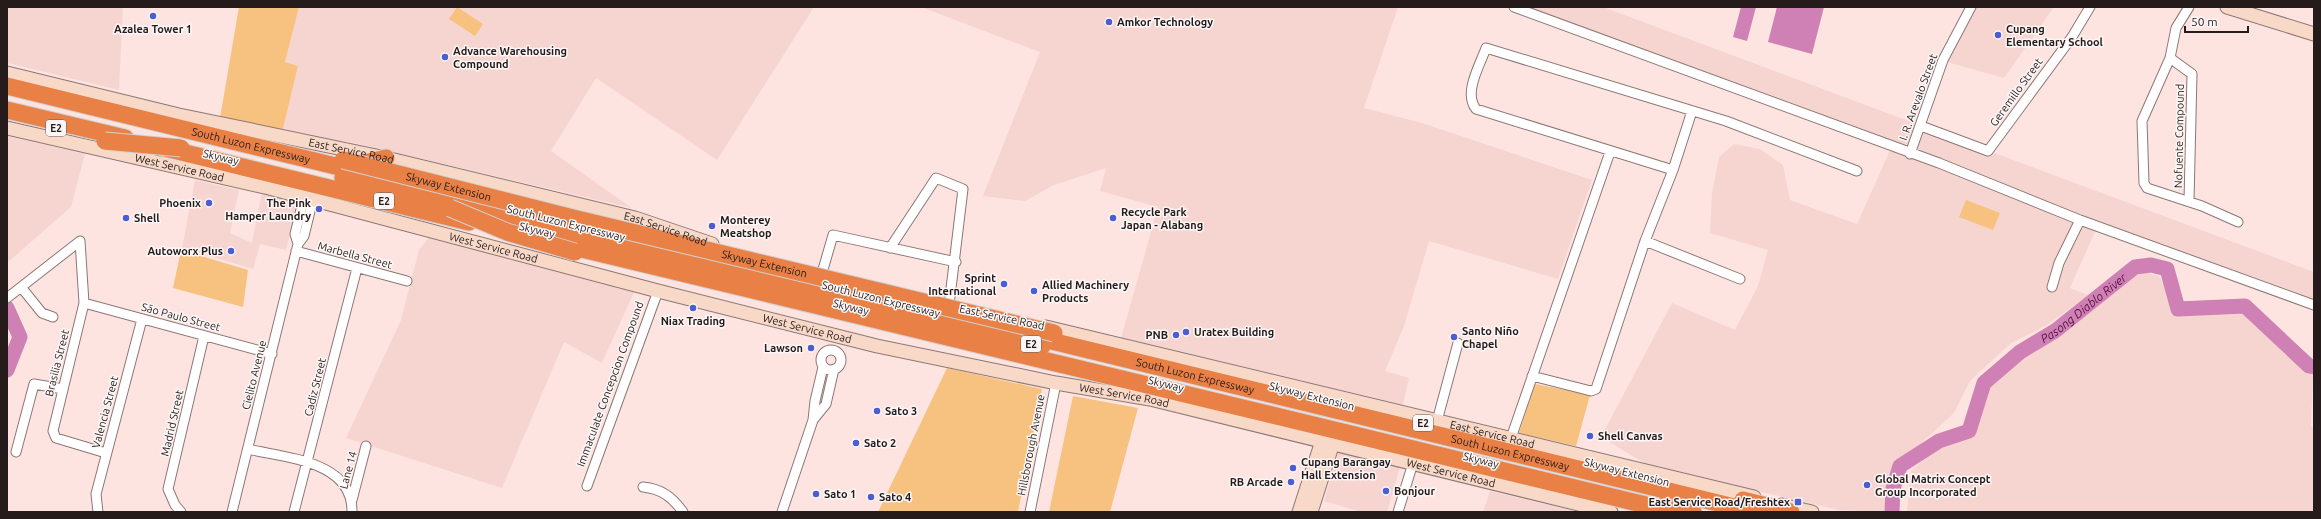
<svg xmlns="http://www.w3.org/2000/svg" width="2321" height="519" viewBox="0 0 2321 519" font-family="Ubuntu,sans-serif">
<rect width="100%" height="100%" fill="#fde4e1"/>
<path fill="#f6d5d1" d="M 7,7 L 123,7 L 119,90 L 7,63 Z
M 299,7 L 814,7 L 717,160 L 596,78 L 551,151 L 632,208 L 354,143 L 282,133 L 298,66 L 285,62 Z
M 921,7 L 1398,7 L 1364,108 L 1422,123 L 1592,180 L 1558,279 L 1429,241 L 1404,326 L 1385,371 L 1409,378 L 1403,405 L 1121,338 L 1158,207 L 1100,191 L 1106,168 L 1054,185 L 1025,201 L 983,196 L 1040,52 Z
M 1505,7 L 1603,7 L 2314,272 L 2314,310 L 2097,227 L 2070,288 L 2088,295 L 2047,325 L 2010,344 L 1970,381 L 1954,413 L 1898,465 L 1891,512 L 1839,510 L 1649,466 L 1601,437 L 1672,303 L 1735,330 L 1758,286 L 1768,250 L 1710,233 L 1712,193 L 1719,157 L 1734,144 L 1760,149 L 1783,165 L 1790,200 L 1857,224 L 1891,148 Z
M 1975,7 L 2054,7 L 2004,78 L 1947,62 Z
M 7,136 L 85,154 L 71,207 L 7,263 Z
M 195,180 L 239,190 L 230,233 L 252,243 L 262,192 L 298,200 L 286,250 L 260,244 L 253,269 L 182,248 Z
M 431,235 L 635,290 L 602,363 L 564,342 L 502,488 L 346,438 L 401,320 L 419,250 Z
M 2140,271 L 2159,276 L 2180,315 L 2242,311 L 2313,376 L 2311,425 L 2314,429 L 2314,512 L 1907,512 L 1911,471 L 1937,448 L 1955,436 L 1970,418 L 1986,383 L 2014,357 L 2054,341 L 2100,300 Z
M 1338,453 L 1400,467 L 1387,512 L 1361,512 L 1324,501 Z
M 1490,491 L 1579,512 L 1483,512 Z"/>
<path fill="#f7c17f" d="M 239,7 L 299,7 L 285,62 L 298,66 L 282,133 L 220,118 Z
M 457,7 L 483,24 L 475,36 L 449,19 Z
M 1966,200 L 2000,213 L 1993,230 L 1959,217 Z
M 181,250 L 248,270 L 243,307 L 173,288 Z
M 947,368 L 1042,389 L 1018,512 L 878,512 Z
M 1535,384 L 1590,395 L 1576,446 L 1519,433 Z
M 1073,396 L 1138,408 L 1110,512 L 1049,512 Z"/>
<path fill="#cf80b4" d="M 1741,7 L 1756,7 L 1747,41 L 1733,37 Z
M 1777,7 L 1824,7 L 1812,54 L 1768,42 Z"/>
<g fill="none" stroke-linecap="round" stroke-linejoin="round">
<g stroke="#cf80b4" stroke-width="15">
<path d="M 7,308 L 20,337 L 7,370"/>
<path id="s1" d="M 1892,512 L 1893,489 L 1900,466 L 1939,441 L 1969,431 L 1984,383 L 2020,352 L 2055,331 L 2135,267 L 2151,265 L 2167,269 L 2178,309 L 2245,306 L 2309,366 L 2314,367"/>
</g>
<g stroke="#8d7775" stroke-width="11">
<path id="street" d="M 1514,7 L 1939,163 L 2080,220 L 2314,305
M 2189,7 L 2176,28 L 2170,58 L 2142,121 L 2144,183 L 2147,188 L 2202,206 L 2238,222
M 2170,58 L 2192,74 L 2189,201
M 1921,126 L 1988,151 L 2072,37 L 2090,7
M 1910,154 L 1943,60 L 1971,7
M 1673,170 L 1476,109 C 1463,93 1480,65 1486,48 L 1726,121 L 1857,171
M 80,241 L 84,303 L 53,431 L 56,438 L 106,453
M 1645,241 L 1740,279
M 298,244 L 295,234 L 304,197
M 890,248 L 936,178 L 963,189 L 949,305
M 296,251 L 407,281
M 822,273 L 833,235 L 956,262
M 21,287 L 42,313 L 53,317
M 2052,287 L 2059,263 L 2080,220
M 7,298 L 80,241
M 84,303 L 272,354
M821 360a10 10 0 1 1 20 0a10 10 0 1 1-20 0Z
M 1532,376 L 1591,391 L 1596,389 L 1645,241 L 1673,170 L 1692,111
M 813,420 L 826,404 L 834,369
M 1437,421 L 1458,343
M 1511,438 L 1610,152
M 248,449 C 286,458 353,461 352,512
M 16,452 L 34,384 L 63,389
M 587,486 L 658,291
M 643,487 C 662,489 672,497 683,512
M 352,500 L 366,446
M 98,512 L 96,494 L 142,319
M 181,512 L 175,505 L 168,489 L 204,336
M 232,512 L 298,244 L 304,236 L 313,199
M 294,512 L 357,268
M 782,512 L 813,420 L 815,401 L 823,367
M 1030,512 L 1056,383
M 1398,512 L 1413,463"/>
</g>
<g stroke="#8d7775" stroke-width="15">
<g id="secondary">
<path d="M 2227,7 L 2314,34"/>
<path id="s2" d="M 7,73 L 179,115 L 386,158 L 635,218 L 712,244"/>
<path id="s3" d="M 7,128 L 269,188 L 658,291 L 877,346 L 1056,383 L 1150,399 L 1611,512"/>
<path id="s4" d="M 1046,327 L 1754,497"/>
<path d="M 1782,505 L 1812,512"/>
<path d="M 1299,512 L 1322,441"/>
<path d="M 1311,512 L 1333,443"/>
</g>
</g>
<g stroke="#d3d1d1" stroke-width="19">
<g id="highway">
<path id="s5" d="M 7,86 L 360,172"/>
<path d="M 7,110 L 125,138"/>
<path d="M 165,148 L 469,222"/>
<path d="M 355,165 L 386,158"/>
<path d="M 343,178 L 1042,346"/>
<path d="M 561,244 L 1675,512"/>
<path id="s6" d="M 1031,336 L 1755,512"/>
<path d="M 1743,500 L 1791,512"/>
<path d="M 1665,505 L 1693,512"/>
</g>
</g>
<use href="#street" stroke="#fff" stroke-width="9"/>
<use href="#secondary" stroke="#f8d9c8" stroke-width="13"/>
<use href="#highway" stroke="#e98146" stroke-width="17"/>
<g stroke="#d3d1d1" stroke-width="19" stroke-linecap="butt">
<g id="highway-bridge">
<path d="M 105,141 L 181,148"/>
<path id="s7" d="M 343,160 L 573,218 L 1054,333"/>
<path d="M 450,208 L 507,232 L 575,252"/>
</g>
</g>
<use href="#highway-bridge" stroke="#e98146" stroke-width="17"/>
</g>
<g fill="#4c5cd1" stroke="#fcf7f6" stroke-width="1.5">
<circle cx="153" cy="16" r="4"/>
<circle cx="1109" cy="22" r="4"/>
<circle cx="1998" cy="35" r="4"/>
<circle cx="445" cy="57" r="4"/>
<circle cx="209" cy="203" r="4"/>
<circle cx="319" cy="209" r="4"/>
<circle cx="126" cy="218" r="4"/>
<circle cx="1113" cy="218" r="4"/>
<circle cx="712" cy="226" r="4"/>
<circle cx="231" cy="251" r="4"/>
<circle cx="1004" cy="284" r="4"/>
<circle cx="1034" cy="291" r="4"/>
<circle cx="693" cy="308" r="4"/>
<circle cx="1186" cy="332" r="4"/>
<circle cx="1176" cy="335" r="4"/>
<circle cx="1454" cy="337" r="4"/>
<circle cx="811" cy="348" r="4"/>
<circle cx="877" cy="411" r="4"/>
<circle cx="1590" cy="436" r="4"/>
<circle cx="856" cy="443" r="4"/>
<circle cx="1293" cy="468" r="4"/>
<circle cx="1291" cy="482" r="4"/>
<circle cx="1867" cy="485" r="4"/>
<circle cx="1386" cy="491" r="4"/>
<circle cx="816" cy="494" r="4"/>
<circle cx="871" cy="497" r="4"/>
<rect x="1794" y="498" width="8" height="8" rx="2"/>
</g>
<g text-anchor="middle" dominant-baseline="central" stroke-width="3" stroke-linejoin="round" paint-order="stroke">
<g fill="#fcf7f6" stroke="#655d5c" stroke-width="1">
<rect x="46" y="120" width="20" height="16" rx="3"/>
<rect x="374" y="193" width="20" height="16" rx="3"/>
<rect x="1021" y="336" width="20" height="16" rx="3"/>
<rect x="1413" y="415" width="20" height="16" rx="3"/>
</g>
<g font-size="10" font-weight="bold" fill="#241b1a">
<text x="56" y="128">E2</text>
<text x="384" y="201">E2</text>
<text x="1031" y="344">E2</text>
<text x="1423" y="423">E2</text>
</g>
<g font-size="11" font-weight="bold" fill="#241b1a" stroke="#fcf7f6" text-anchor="start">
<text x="1117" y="22">Amkor Technology</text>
<text x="153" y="29" text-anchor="middle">Azalea Tower 1</text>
<text x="2006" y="29">Cupang<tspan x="2006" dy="13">Elementary School</tspan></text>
<text x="453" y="51">Advance Warehousing<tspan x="453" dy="13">Compound</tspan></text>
<text x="201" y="203" text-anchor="end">Phoenix</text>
<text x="311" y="203" text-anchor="end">The Pink<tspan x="311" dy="13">Hamper Laundry</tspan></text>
<text x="1121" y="212">Recycle Park<tspan x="1121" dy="13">Japan - Alabang</tspan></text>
<text x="134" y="218">Shell</text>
<text x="720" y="220">Monterey<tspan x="720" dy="13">Meatshop</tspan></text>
<text x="223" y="251" text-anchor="end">Autoworx Plus</text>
<text x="996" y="278" text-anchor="end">Sprint<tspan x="996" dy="13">International</tspan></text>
<text x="1042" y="285">Allied Machinery<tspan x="1042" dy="13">Products</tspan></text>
<text x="693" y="321" text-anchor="middle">Niax Trading</text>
<text x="1462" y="331">Santo Niño<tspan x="1462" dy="13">Chapel</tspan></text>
<text x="1194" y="332">Uratex Building</text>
<text x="1168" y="335" text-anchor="end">PNB</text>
<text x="803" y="348" text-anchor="end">Lawson</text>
<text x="885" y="411">Sato 3</text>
<text x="1598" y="436">Shell Canvas</text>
<text x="864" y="443">Sato 2</text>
<text x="1301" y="462">Cupang Barangay<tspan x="1301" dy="13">Hall Extension</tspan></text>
<text x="1875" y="479">Global Matrix Concept<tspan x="1875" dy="13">Group Incorporated</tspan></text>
<text x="1283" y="482" text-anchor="end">RB Arcade</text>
<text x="1394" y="491">Bonjour</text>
<text x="824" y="494">Sato 1</text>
<text x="879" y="497">Sato 4</text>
<text x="1790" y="502" text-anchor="end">East Service Road/Freshtex</text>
</g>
<g font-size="11" fill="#241b1a" stroke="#fcf7f6">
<text transform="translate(2016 92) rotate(-54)">Geremillo Street</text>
<text transform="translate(1918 97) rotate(-70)">I. R. Arevalo Street</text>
<text transform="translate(2179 136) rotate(-89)">Nofuente Compound</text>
<text stroke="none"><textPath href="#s5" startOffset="251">South Luzon Expressway</textPath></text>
<text stroke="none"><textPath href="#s2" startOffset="353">East Service Road</textPath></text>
<text transform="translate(221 157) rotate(13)">Skyway</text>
<text stroke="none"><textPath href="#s3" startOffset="177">West Service Road</textPath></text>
<text stroke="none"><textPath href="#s7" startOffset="109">Skyway Extension</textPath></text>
<text transform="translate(566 223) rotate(14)">South Luzon Expressway</text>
<text transform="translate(537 230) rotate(14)">Skyway</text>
<text stroke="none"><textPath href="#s2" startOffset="677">East Service Road</textPath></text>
<text stroke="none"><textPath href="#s3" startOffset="501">West Service Road</textPath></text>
<text transform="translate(355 255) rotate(15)">Marbella Street</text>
<text stroke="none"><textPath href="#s7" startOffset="434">Skyway Extension</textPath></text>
<text transform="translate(881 299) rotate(14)">South Luzon Expressway</text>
<text transform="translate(851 307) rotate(14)">Skyway</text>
<text transform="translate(181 317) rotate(15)">São Paulo Street</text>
<text transform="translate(1002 317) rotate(12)">East Service Road</text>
<text stroke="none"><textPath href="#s3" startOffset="825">West Service Road</textPath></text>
<text transform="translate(57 363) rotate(-76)">Brasilia Street</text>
<text transform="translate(254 375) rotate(-76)">Cielito Avenue</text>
<text stroke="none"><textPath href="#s6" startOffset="169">South Luzon Expressway</textPath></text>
<text transform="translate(610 384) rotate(-70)">Immaculate Concepcion Compound</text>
<text transform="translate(1166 384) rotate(14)">Skyway</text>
<text transform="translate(315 387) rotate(-76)">Cadiz Street</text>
<text stroke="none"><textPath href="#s3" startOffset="1149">West Service Road</textPath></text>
<text transform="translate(1312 396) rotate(14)">Skyway Extension</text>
<text transform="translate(105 412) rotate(-75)">Valencia Street</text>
<text transform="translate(172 423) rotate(-77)">Madrid Street</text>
<text stroke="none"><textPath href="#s4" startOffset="459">East Service Road</textPath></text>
<text transform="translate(1031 445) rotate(-79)">Hillsborough Avenue</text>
<text stroke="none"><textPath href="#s6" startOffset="493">South Luzon Expressway</textPath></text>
<text transform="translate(1481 460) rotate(14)">Skyway</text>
<text transform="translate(348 470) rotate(-75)">Lane 14</text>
<text transform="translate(1627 472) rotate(14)">Skyway Extension</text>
<text stroke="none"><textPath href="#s3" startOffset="1485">West Service Road</textPath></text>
</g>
<g font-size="12" font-style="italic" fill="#581146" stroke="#fcf7f6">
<text stroke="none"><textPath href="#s1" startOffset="300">Pasong Diablo River</textPath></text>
</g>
</g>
<rect width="2321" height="519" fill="none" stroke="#241b1a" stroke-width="16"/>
<path d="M2185 26v6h63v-6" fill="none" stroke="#241b1a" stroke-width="2"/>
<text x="2191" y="26" font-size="12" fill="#241b1a" stroke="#fcf7f6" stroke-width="3" paint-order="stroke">50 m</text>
</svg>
